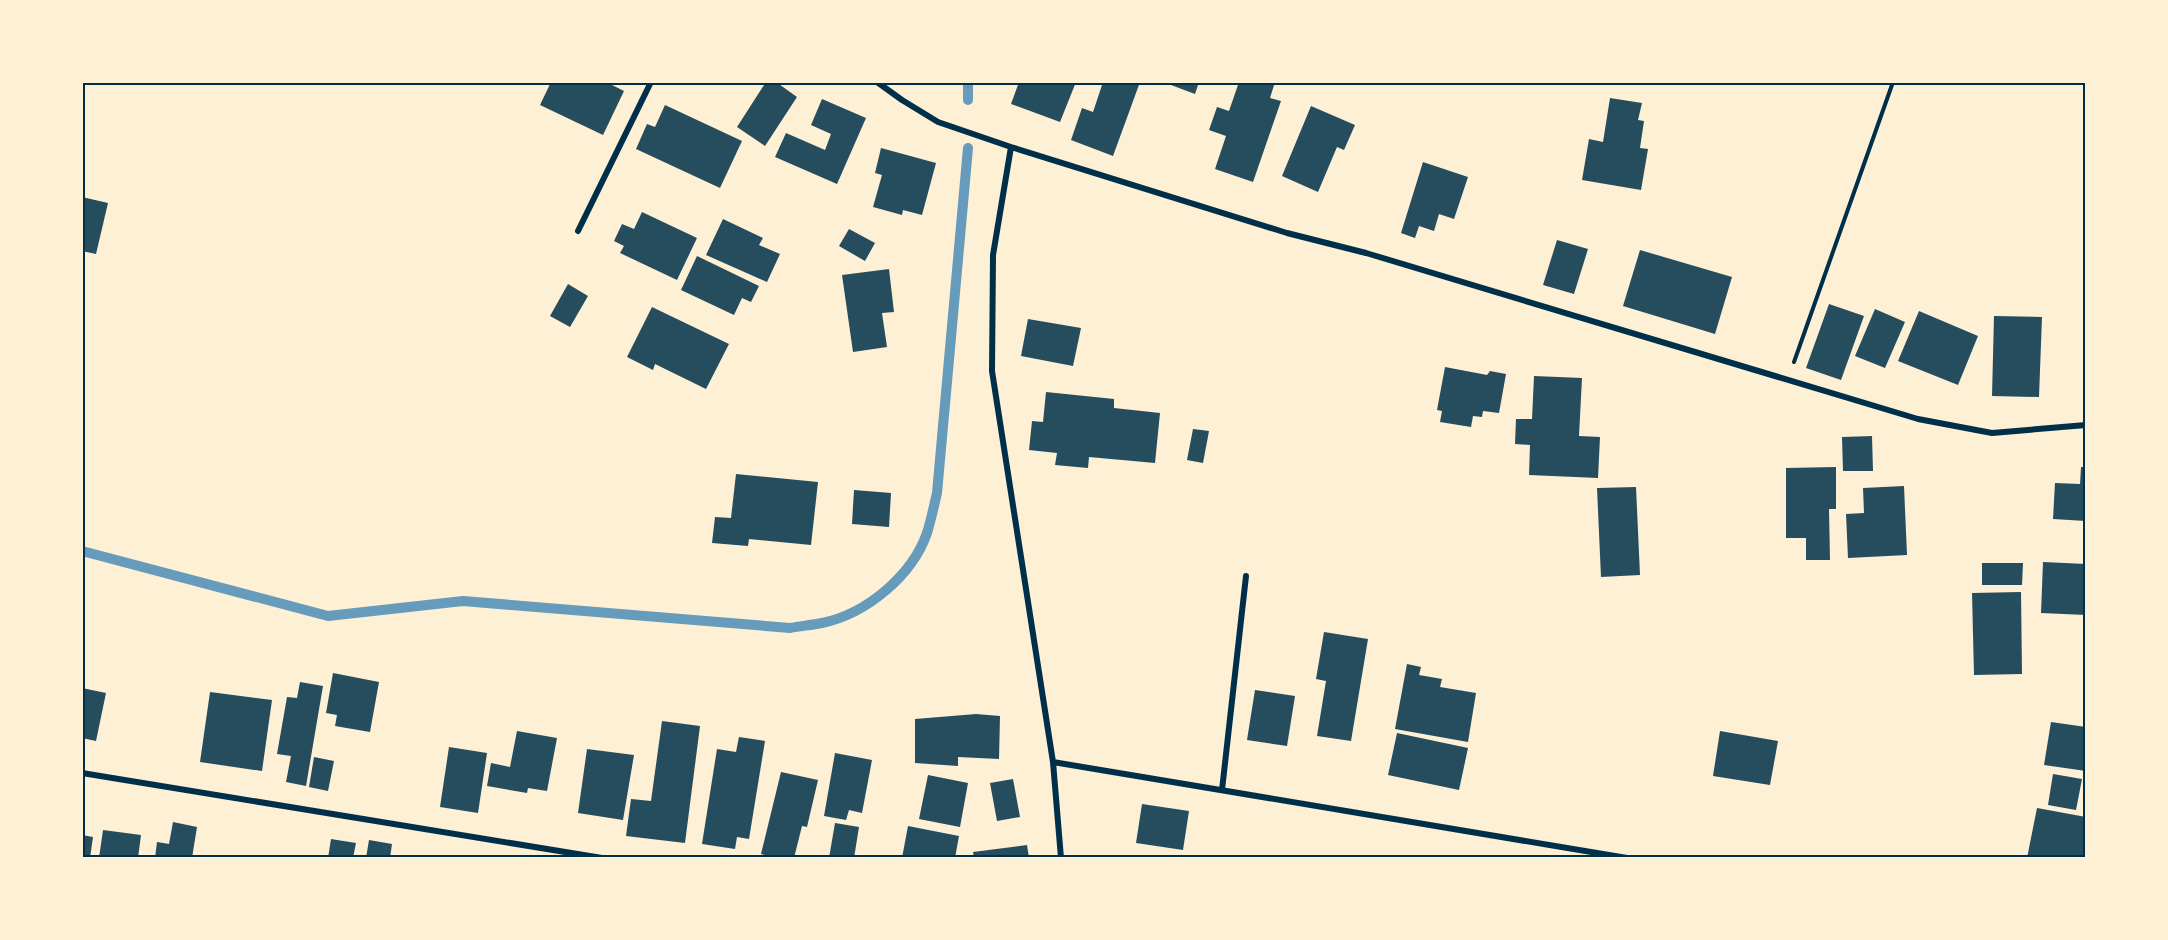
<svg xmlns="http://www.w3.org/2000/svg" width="2168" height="940" viewBox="0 0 2168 940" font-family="Manrope,sans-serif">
<rect width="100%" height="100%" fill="#fdf0d5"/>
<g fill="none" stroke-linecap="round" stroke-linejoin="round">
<path stroke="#669bbc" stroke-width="10" d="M 968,100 L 968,82
M 82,551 L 328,616 L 463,601 L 790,628 C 801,626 812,625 822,623 C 866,614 912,576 927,533 C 931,520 934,506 937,493 L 968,148"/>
</g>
<path fill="#264d5e" d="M 551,82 L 606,82 L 624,91 L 603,135 L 540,105 Z
M 766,82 L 776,82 L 797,97 L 765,146 L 737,127 Z
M 1019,82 L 1076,82 L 1060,122 L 1011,104 Z
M 1095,82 L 1140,82 L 1113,156 L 1071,140 L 1082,108 L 1093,112 L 1102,85 Z
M 1163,82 L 1199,82 L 1195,94 Z
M 1239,82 L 1275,82 L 1270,98 L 1281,101 L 1253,182 L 1215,169 L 1226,136 L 1209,130 L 1217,107 L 1229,111 Z
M 1610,98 L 1642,103 L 1638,120 L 1644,121 L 1640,148 L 1648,149 L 1641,190 L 1582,180 L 1589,139 L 1603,142 Z
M 822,99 L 866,118 L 837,184 L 775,157 L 786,133 L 825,150 L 831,134 L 811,125 Z
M 665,105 L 742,141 L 720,188 L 636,149 L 647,124 L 655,127 Z
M 1311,106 L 1355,125 L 1344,150 L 1337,147 L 1318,192 L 1282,176 Z
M 881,148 L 936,163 L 922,215 L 903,210 L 902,215 L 873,207 L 882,175 L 875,173 Z
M 1423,162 L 1468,177 L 1454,219 L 1439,214 L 1434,231 L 1419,226 L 1415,238 L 1401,233 Z
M 82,197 L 108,203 L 96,254 L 82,251 Z
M 642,212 L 697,238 L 677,280 L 620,253 L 624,246 L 614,241 L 622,224 L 634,229 Z
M 723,219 L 763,238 L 759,245 L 780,254 L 767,282 L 706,255 Z
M 849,229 L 875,243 L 865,261 L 839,246 Z
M 1557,240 L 1588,249 L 1574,294 L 1543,285 Z
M 1640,250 L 1732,277 L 1715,334 L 1623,306 Z
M 697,256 L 759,286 L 751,302 L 742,298 L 734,315 L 681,290 Z
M 889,269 L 894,312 L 882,313 L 887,347 L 853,352 L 842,275 Z
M 568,284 L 588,296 L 570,327 L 550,316 Z
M 1829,304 L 1864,316 L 1841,380 L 1806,368 Z
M 652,307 L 729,344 L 706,389 L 655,364 L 653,370 L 627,357 Z
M 1875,309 L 1905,322 L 1885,368 L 1855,356 Z
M 1919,311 L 1978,336 L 1958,385 L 1898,361 Z
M 1994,316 L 2042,317 L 2039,397 L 1992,396 Z
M 1028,319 L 1081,328 L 1073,366 L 1021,356 Z
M 1445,367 L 1487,375 L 1490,371 L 1506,374 L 1499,413 L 1483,411 L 1482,417 L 1473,416 L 1471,427 L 1440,422 L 1442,411 L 1437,410 Z
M 1534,376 L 1582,378 L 1579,436 L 1600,437 L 1598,478 L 1529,475 L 1530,445 L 1515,444 L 1516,419 L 1532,419 Z
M 1046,392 L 1114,399 L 1114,408 L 1160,413 L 1155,463 L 1089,457 L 1088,468 L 1055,465 L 1057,453 L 1029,450 L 1032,421 L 1043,422 Z
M 1193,429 L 1209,431 L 1203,463 L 1187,460 Z
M 1872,436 L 1873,471 L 1843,471 L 1842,437 Z
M 1836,467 L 1836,509 L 1829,509 L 1830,560 L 1806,560 L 1806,538 L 1786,538 L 1786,468 Z
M 2081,467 L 2086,467 L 2086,521 L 2053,519 L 2055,483 L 2080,484 Z
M 736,474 L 818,482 L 811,545 L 749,539 L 748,546 L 712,543 L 715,517 L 731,518 Z
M 1904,486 L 1907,555 L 1848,558 L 1846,514 L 1864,513 L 1863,488 Z
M 1636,487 L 1640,575 L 1601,577 L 1597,488 Z
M 854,490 L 891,493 L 889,527 L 852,524 Z
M 2043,562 L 2086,564 L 2086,615 L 2041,613 Z
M 1982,563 L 2023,563 L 2022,585 L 1982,585 Z
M 2021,592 L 2022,674 L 1974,675 L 1972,593 Z
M 1324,632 L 1368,639 L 1351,741 L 1317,736 L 1326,681 L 1316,679 Z
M 1407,664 L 1421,667 L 1419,675 L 1442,679 L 1440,687 L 1476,693 L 1468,742 L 1395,729 Z
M 333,673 L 379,682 L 370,732 L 335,726 L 337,715 L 326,713 Z
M 300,682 L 323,686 L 306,786 L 286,782 L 291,756 L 277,754 L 287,697 L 297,698 Z
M 82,688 L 106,693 L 96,741 L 82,738 Z
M 1255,690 L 1295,696 L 1287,746 L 1247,740 Z
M 210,692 L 272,700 L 262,771 L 200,762 Z
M 976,714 L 1000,716 L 999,759 L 958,757 L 958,766 L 915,763 L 915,719 Z
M 662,721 L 700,726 L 685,843 L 626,836 L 631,799 L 651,801 Z
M 2051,722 L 2086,727 L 2086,771 L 2044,765 Z
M 517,731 L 557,738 L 547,791 L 528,788 L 527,793 L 487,786 L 491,763 L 510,767 Z
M 1720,731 L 1778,741 L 1770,785 L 1713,776 Z
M 1397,733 L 1468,748 L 1459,790 L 1388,775 Z
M 739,737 L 765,741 L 749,839 L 737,837 L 735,849 L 702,844 L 717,749 L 736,752 Z
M 449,747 L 487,753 L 478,813 L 440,807 Z
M 587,749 L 634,755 L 623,820 L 578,813 Z
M 835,753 L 872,760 L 862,813 L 849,810 L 846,820 L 824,816 Z
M 314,757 L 334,761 L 328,791 L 309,787 Z
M 781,772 L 818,780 L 807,827 L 802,826 L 794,858 L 775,858 L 761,854 Z
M 2053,774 L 2082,779 L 2076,810 L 2048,805 Z
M 928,775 L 968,783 L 960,827 L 919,819 Z
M 1013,779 L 1020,817 L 997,821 L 990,783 Z
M 1142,804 L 1189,811 L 1183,850 L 1136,843 Z
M 2037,808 L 2086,817 L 2086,858 L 2027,858 Z
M 173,822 L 197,827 L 192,858 L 155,858 L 157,842 L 169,844 Z
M 835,823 L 859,827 L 854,858 L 829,858 Z
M 908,826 L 959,836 L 955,858 L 902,858 Z
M 103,830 L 141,835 L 138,858 L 99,858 Z
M 82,835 L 93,837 L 90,858 L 82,858 Z
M 331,839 L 356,843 L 353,858 L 328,858 Z
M 369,840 L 392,844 L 390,858 L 366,858 Z
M 1027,845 L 1029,858 L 974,858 L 973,852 Z"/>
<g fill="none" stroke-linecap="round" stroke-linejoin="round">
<path stroke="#003049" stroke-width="4" d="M 1794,362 L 1893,82"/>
<path stroke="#003049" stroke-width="6" d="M 877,82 L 902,100 L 938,122 L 1011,147 L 1287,233 L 1366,253 L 1918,419 L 1992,433 L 2086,425
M 1011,147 L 993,255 L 992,371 L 1053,762 L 1061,858
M 578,231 L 651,82
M 1053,762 L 1627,858
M 82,773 L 602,858
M 1222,790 L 1246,576"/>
</g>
<rect width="2168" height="940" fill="none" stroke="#fdf0d5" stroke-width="168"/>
<rect x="84" y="84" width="2000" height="772" fill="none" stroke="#003049" stroke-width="2"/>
</svg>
